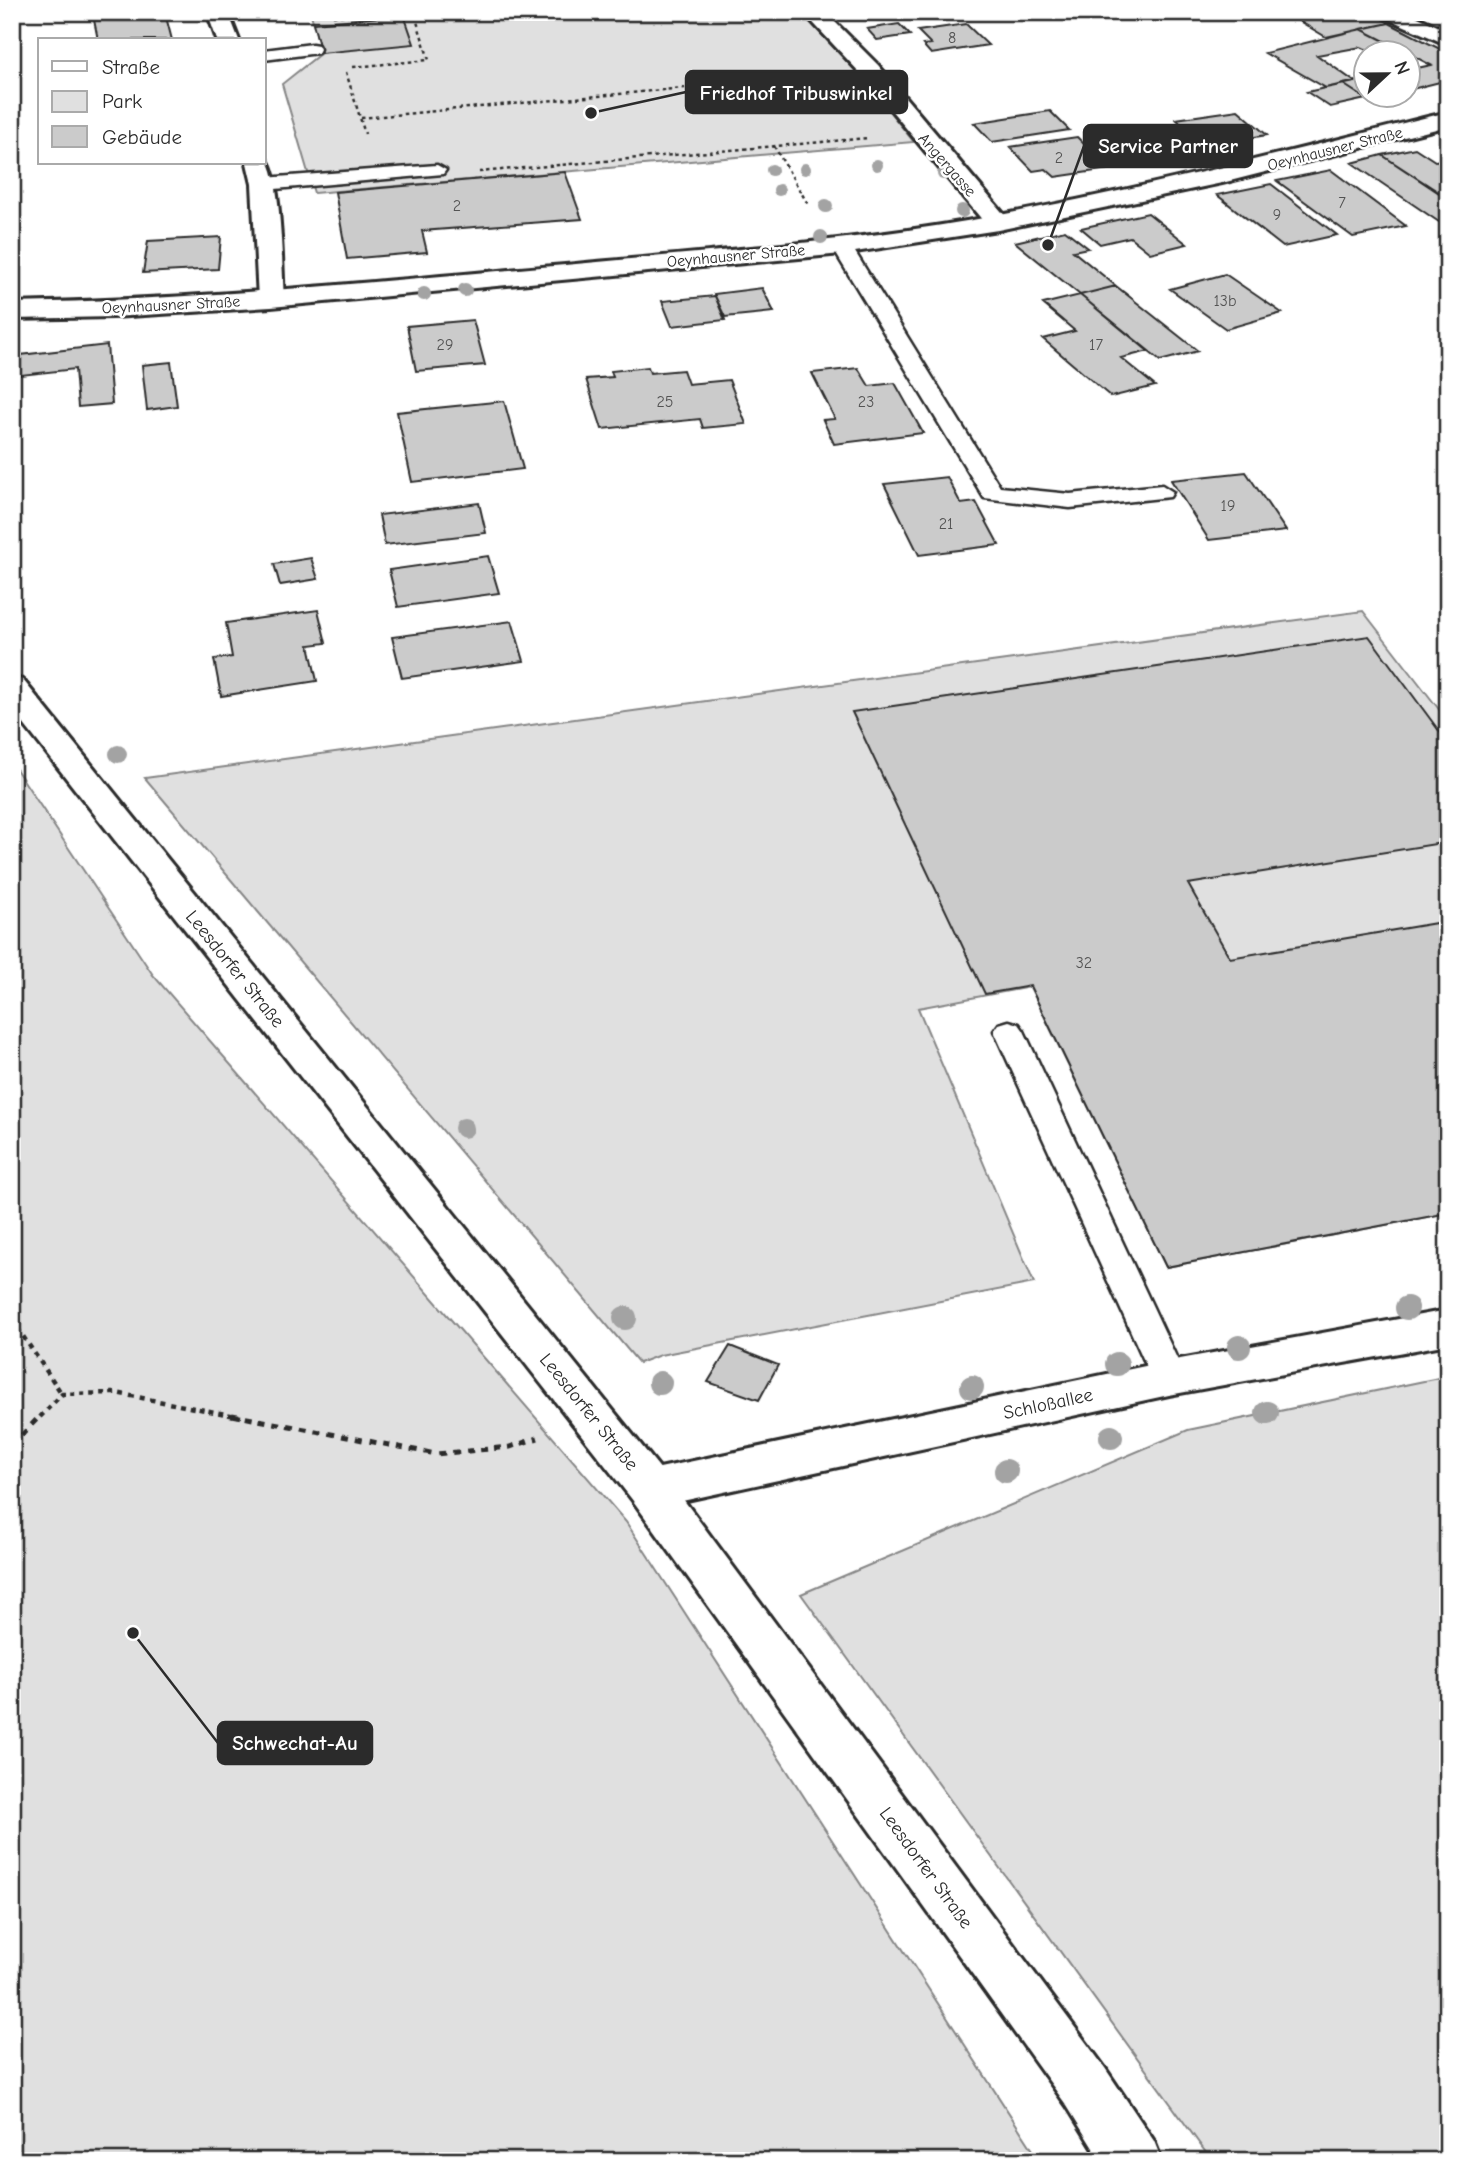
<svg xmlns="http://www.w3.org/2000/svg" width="1460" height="2173" viewBox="0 0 1460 2173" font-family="'Comic Neue',sans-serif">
<rect width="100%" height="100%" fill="#fff"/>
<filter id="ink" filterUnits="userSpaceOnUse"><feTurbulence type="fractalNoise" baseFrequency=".0143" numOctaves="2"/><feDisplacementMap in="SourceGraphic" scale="14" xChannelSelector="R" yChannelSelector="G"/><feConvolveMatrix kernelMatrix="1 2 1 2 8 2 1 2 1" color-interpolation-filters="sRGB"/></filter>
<g filter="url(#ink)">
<path fill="#e0e0e0" stroke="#868686" stroke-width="2" d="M 331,12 L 801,12 L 864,80 L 914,142 L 314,193 L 282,84 L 321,53 L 311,14 Z
M 1363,611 L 1448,721 L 1448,1213 L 1166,1267 L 1030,987 L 918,1008 L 1034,1283 L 660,1355 L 639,1363 L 145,778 Z
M 12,763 L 153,975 L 626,1522 L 1040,2161 L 12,2161 Z
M 1448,1376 L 1448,2161 L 1212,2161 L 801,1594 L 1188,1430 Z"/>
<path fill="#cbcbcb" stroke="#2b2b2b" stroke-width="2" d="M 1284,12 L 1370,12 L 1389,23 L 1326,37 Z
M 165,13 L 172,40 L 98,40 L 94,20 Z
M 404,15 L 414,44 L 321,53 L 313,23 Z
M 1389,23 L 1448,53 L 1448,80 L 1408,90 L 1408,70 L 1431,65 L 1361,29 Z
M 899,24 L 910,35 L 877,40 L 867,29 Z
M 966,24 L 988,45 L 931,54 L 923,45 L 931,44 L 918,31 Z
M 1361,29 L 1406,52 L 1372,52 L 1361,47 L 1317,55 L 1355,82 L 1326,88 L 1265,53 Z
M 1366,79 L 1366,94 L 1386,94 L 1366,99 L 1343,84 Z
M 1343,84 L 1366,99 L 1330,107 L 1307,92 Z
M 1238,110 L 1267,135 L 1204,145 L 1176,119 Z
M 1050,111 L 1069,130 L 992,142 L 974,123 Z
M 1077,137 L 1109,169 L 1055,177 L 1046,169 L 1033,171 L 1010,147 Z
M 1415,148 L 1435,161 L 1448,159 L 1448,198 L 1382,155 Z
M 1382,155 L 1448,199 L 1448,209 L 1445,210 L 1448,220 L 1439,222 L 1352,163 Z
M 1331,170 L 1406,226 L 1353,237 L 1277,181 Z
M 565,172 L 582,219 L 422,231 L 427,252 L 347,259 L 335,192 Z
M 1271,184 L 1337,235 L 1283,247 L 1217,195 Z
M 1148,213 L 1187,244 L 1150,253 L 1130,237 L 1100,244 L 1081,228 Z
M 1065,230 L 1088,248 L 1073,251 L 1116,286 L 1080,295 L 1015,242 Z
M 221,237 L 218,269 L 143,273 L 148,241 Z
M 1225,274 L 1282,313 L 1226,329 L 1170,289 Z
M 1116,286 L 1198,351 L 1160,361 L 1080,295 Z
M 762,288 L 774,312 L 725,317 L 714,294 Z
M 1080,295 L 1149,351 L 1121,358 L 1155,386 L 1111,397 L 1043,339 L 1075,331 L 1043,304 Z
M 715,296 L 725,320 L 672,326 L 662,301 Z
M 473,320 L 485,365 L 416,371 L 407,326 Z
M 107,345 L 112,404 L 78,407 L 75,369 L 12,376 L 12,356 Z
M 171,362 L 177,406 L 147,410 L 142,365 Z
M 648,367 L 650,373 L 683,370 L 688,384 L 729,380 L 746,424 L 703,428 L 700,419 L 602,429 L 586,379 L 613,377 L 611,371 Z
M 858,368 L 869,386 L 895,383 L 923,433 L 834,444 L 823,420 L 835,419 L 812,373 Z
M 504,401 L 523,469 L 412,482 L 397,412 Z
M 1246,472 L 1286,531 L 1209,540 L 1171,480 Z
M 947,477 L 961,504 L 976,502 L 999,545 L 919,555 L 884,484 Z
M 479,503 L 486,533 L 385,545 L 379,515 Z
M 488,556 L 499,593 L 398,607 L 389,570 Z
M 311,558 L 318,579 L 280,585 L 274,564 Z
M 318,610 L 326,643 L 309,645 L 317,681 L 221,696 L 214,659 L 232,657 L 226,623 Z
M 512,621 L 524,661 L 402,678 L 392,637 Z
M 1369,636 L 1448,743 L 1448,842 L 1188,884 L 1230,958 L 1448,921 L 1448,1213 L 1166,1267 L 1030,986 L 985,994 L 852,712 Z
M 730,1346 L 778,1365 L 759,1400 L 708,1382 Z"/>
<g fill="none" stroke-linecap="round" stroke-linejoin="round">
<g stroke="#2b2b2b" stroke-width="5">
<path id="service" d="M 312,44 L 318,45 L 320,49 L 318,53 L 264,60 L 264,50 Z
M 437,165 L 446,170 L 443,174 L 264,190 L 255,184 L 264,178 Z
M 842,241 L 852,247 L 1000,487 L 1070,494 L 1162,485 L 1173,492 L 1170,497 L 1070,508 L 984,498 L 832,247 Z
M 1009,1021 L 1019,1024 L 1024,1031 L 1186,1378 L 1181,1388 L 1169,1391 L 1157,1388 L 1152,1378 L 994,1031 L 999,1024 Z"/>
</g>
<g stroke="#2b2b2b" stroke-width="6">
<path id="minor" d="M 207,12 L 228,12 L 239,40 L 217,40 Z
M 803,12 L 825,12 L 878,65 L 1007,218 L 1010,223 L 1007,228 L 989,228 L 862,75 Z
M 1379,12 L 1407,12 L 1448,31 L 1448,45 L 1382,16 Z
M 264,157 C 282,168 282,274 284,299 L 280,304 L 262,304 L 258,299 L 252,184 L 247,163 L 264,163 Z
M 1448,1310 L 1448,1344 L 1169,1395 L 650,1508 L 634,1502 L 627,1489 L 634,1476 L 650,1470 L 1169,1361 Z"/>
</g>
<g stroke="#2b2b2b" stroke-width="6">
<path id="tertiary" d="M 1448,112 L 1448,126 L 1222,183 L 998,230 L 842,254 L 271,307 L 113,317 L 12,319 L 12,303 C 197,300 381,281 565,265 C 710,251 857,242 1000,215 C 1151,187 1299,149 1448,112 Z
M 12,677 L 23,680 L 666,1476 L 1105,2068 L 1154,2141 L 1162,2161 L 1101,2161 L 1067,2106 L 634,1502 L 12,709 Z"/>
</g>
<path stroke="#2b2b2b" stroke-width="2.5" stroke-dasharray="3.5 3.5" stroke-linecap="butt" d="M 333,16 L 381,12
M 353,67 L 429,60 L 414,12
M 346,72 L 365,134
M 361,118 L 813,76
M 774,146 L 809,206
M 479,172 L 868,138"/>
<path stroke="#2b2b2b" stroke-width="4.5" stroke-dasharray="5 5" stroke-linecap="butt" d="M 12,1320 L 62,1394
M 40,1417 L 62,1394 L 116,1393 L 241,1417"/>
<path stroke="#2b2b2b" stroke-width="5" stroke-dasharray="7 7" stroke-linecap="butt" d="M 232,1415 L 436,1454 L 510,1447 L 538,1438
M 12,1445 L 41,1415"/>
<use href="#service" fill="#fff" fill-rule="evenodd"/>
<use href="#minor" fill="#fff" fill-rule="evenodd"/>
<use href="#tertiary" fill="#fff" fill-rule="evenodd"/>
</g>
<g fill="#a3a3a3">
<circle cx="877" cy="165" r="6"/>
<circle cx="805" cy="169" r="6"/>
<circle cx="772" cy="170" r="6"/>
<circle cx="943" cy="174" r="6"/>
<circle cx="779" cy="190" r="6"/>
<circle cx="826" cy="206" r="7"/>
<circle cx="962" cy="211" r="7"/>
<circle cx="821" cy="237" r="7"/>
<circle cx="465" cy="290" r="7"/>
<circle cx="424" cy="294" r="7"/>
<circle cx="118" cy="754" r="9"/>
<circle cx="464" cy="1128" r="10"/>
<circle cx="1407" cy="1308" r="12"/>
<circle cx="625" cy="1318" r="12"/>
<circle cx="1239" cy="1347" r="12"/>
<circle cx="1117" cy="1364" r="12"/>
<circle cx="660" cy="1383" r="12"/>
<circle cx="972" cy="1387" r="12"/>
<circle cx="1267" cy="1413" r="12"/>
<circle cx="1111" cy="1437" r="12"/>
<circle cx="1006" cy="1471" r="12"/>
</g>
</g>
<g text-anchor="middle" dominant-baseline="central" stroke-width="5" stroke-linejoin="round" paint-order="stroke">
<g font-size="16" fill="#535353">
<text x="952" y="38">8</text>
<text x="1059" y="158">2</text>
<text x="1342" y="203">7</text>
<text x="457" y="206">2</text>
<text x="1277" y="215">9</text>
<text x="1225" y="301">13b</text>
<text x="445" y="345">29</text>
<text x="1096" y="345">17</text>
<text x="665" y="402">25</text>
<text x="866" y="402">23</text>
<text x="1228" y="506">19</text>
<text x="946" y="524">21</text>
<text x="1084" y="963">32</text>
</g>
<g font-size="16" fill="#2b2b2b" stroke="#fff">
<text transform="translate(1335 149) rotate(-14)">Oeynhausner Straße</text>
<text transform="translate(947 165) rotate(49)">Angergasse</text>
<text transform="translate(736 256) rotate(-5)">Oeynhausner Straße</text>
<text transform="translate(171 305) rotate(-3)">Oeynhausner Straße</text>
</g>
<g font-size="19" fill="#2b2b2b" stroke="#fff">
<text transform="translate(235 969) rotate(51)">Leesdorfer Straße</text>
<text transform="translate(1048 1404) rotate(-12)">Schloßallee</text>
<text transform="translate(589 1412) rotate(51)">Leesdorfer Straße</text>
<text transform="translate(926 1868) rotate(54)">Leesdorfer Straße</text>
</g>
</g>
<path fill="none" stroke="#2b2b2b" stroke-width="2.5" d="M591 113L686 92M1048 245L1084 146M133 1633L218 1743"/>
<g fill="#2b2b2b" stroke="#fff" stroke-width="2.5">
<circle cx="591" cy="113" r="7"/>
<circle cx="1048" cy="245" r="7"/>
<circle cx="133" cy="1633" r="7"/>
</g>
<g fill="#2b2b2b" stroke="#2b2b2b" stroke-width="2.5">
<rect x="686" y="71" width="221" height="42" rx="7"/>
<rect x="1084" y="125" width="168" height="42" rx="7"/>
<rect x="218" y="1722" width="154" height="42" rx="7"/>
</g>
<g font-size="21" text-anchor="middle" font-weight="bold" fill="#fff">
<text x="796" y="100">Friedhof Tribuswinkel</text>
<text x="1168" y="153">Service Partner</text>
<text x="295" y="1750">Schwechat-Au</text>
</g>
<rect width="1460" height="2173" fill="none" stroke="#fff" stroke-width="42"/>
<rect x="21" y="21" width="1418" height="2131" fill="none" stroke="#2b2b2b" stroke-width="2.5" filter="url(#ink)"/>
<rect x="38" y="38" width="228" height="126" fill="#ffffff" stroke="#aaaaaa" stroke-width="2"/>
<rect x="52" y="61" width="35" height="10" fill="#ffffff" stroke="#aaaaaa" stroke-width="2"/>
<text x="102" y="74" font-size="21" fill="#2b2b2b">Straße</text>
<rect x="52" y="91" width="35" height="21" fill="#e0e0e0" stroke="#aaaaaa" stroke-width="2"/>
<text x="102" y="108" font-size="21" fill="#2b2b2b">Park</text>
<rect x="52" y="126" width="35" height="21" fill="#cbcbcb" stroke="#aaaaaa" stroke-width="2"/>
<text x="102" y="144" font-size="21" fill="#2b2b2b">Gebäude</text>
<g transform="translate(1387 74) rotate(68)"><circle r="33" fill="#ffffff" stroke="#aaaaaa" stroke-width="2"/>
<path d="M0-5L12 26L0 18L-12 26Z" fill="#2b2b2b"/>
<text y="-10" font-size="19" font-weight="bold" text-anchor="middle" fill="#2b2b2b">N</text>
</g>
</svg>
